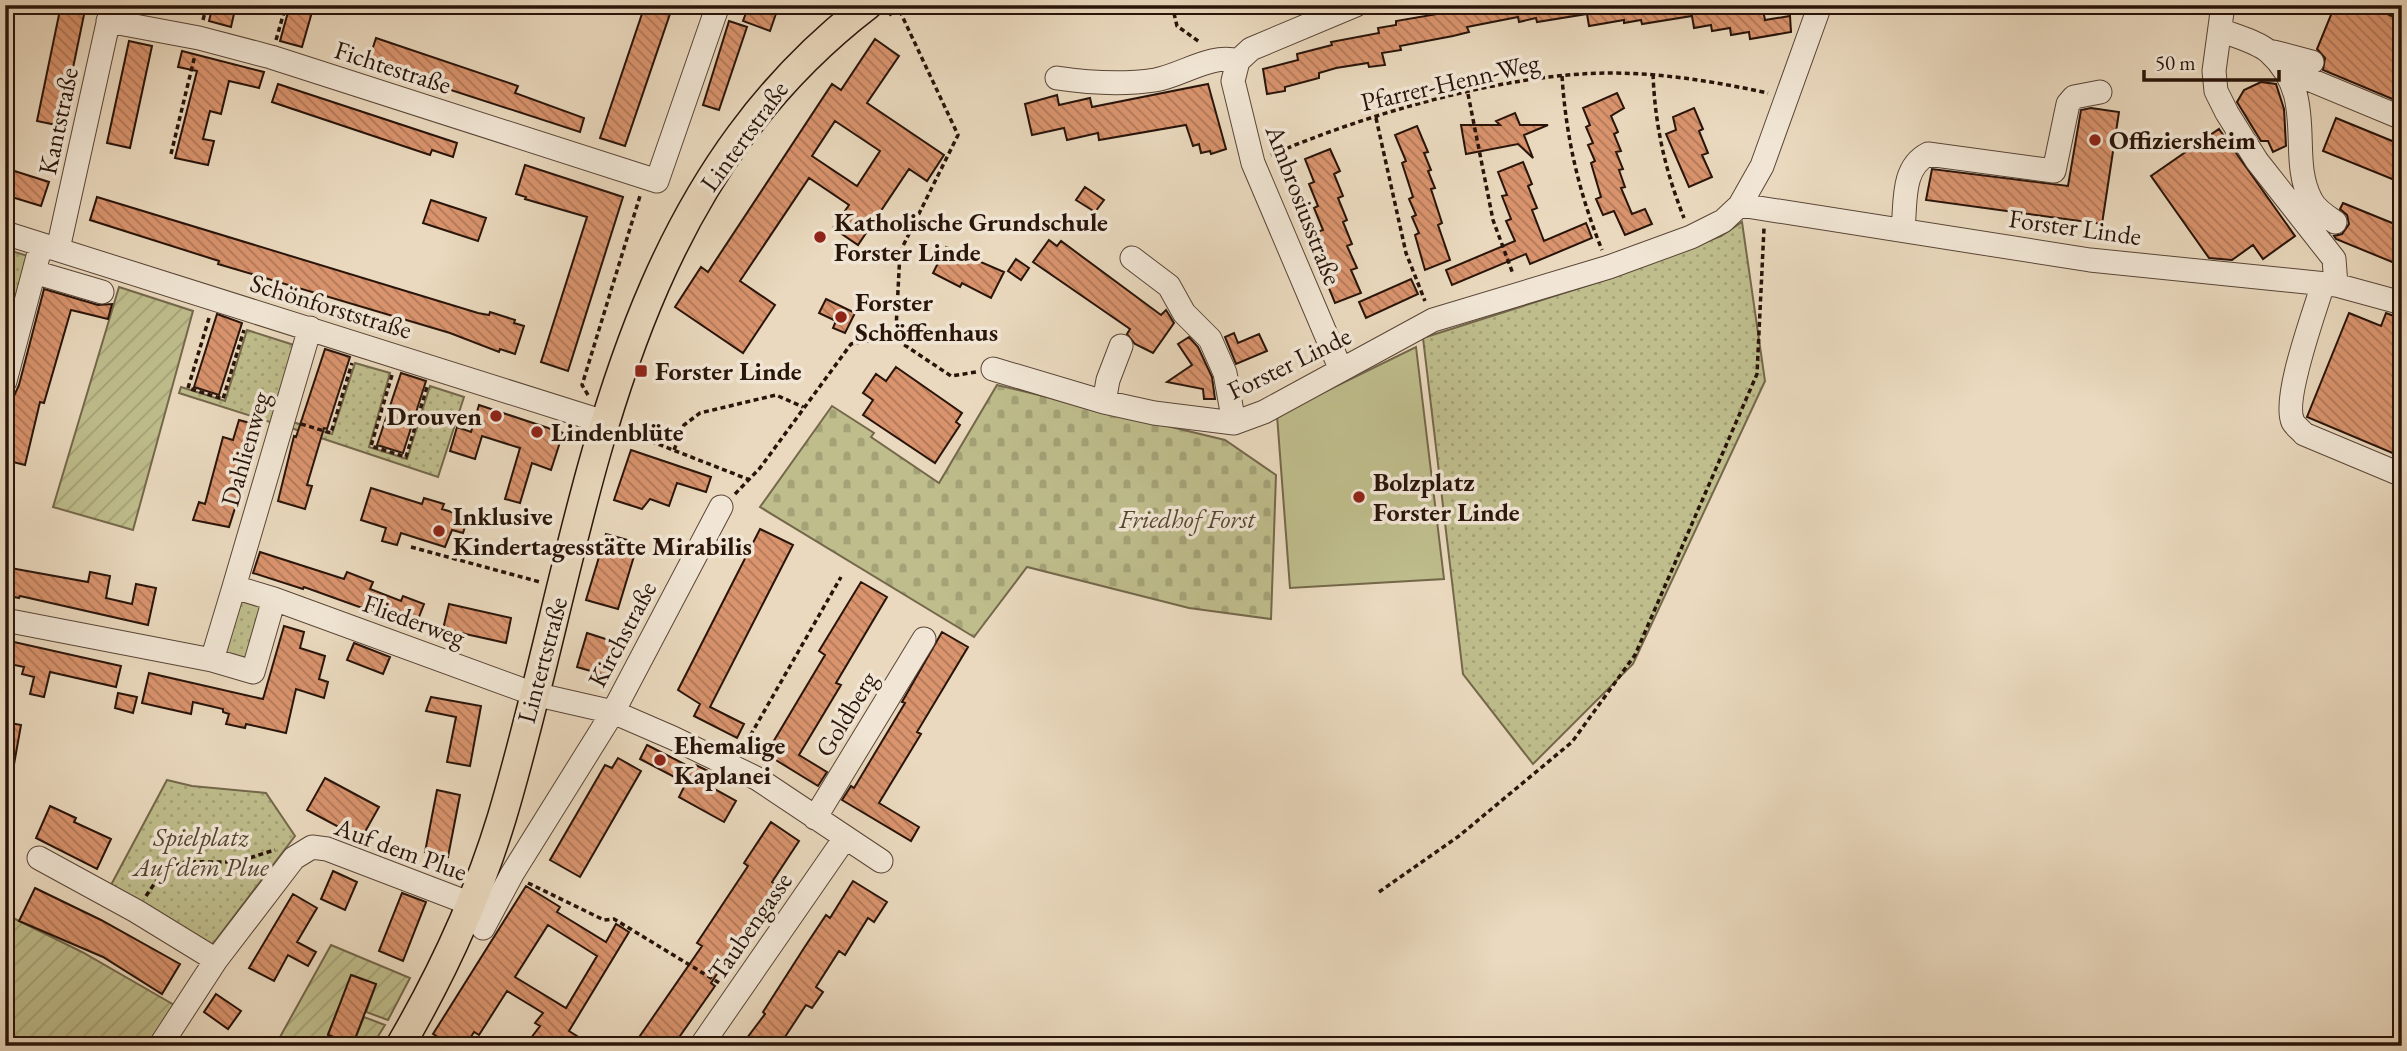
<svg xmlns="http://www.w3.org/2000/svg" width="2407" height="1051" viewBox="0 0 2407 1051" font-family="'EB Garamond',serif">
<defs>
<pattern id="grass-dots" width="8" height="8" patternUnits="userSpaceOnUse" patternTransform="scale(1.75)"><rect width="8" height="8" fill="#bfbd8c"/><path d="M2 2h.1M6 6h.1" fill="none" stroke="#a4a277" stroke-width="1.8" stroke-linecap="round"/></pattern>
<pattern id="cemetery-stones" width="16" height="16" patternUnits="userSpaceOnUse" patternTransform="scale(1.75)"><rect width="16" height="16" fill="#bfbd8c"/><path d="M2 7V4a2 2 0 0 1 4 0v3zM10 15v-3a2 2 0 0 1 4 0v3z" fill="#a4a277"/></pattern>
<pattern id="garden-furrows" width="10" height="10" patternUnits="userSpaceOnUse" patternTransform="scale(1.75)"><rect width="10" height="10" fill="#bfbd8c"/><path d="M-1 1l2-2M0 10L10 0M9 11l2-2" fill="none" stroke="#a4a277"/></pattern>
<pattern id="building-back-hatch" width="6" height="6" patternUnits="userSpaceOnUse" patternTransform="scale(1.75)"><rect width="6" height="6" fill="#da946e"/><path d="M-1 5l2 2M0 0l6 6M5-1l2 2" fill="none" stroke="#b17859"/></pattern>
</defs>
<rect width="100%" height="100%" fill="#ead9be"/>
<filter id="stains"><feTurbulence type="fractalNoise" baseFrequency=".00286" numOctaves="4"/><feColorMatrix values="0 0 0 0 .2 0 0 0 0 .09 0 0 0 0 .02 0 0 0 .5 -.17"/></filter>
<radialGradient id="worn" r=".72"><stop offset=".6" stop-color="#630" stop-opacity="0"/><stop offset="1" stop-color="#630" stop-opacity=".3"/></radialGradient>
<path fill="url(#grass-dots)" stroke="#74684b" stroke-width="2" d="M 1742,222 L 1765,381 L 1633,664 L 1533,764 L 1463,674 L 1423,338 L 1614,277 L 1721,236 Z
M 5,249 L 31,257 L 20,300 L 8,297 L 5,310 Z
M 247,330 L 297,346 L 273,423 L 179,393 L 181,387 L 225,401 Z
M 355,363 L 390,373 L 369,447 L 407,459 L 430,386 L 464,397 L 438,477 L 291,428 L 293,422 L 332,434 Z
M 241,599 L 263,605 L 247,657 L 238,660 L 226,656 L 225,646 Z
M 167,780 L 192,786 L 266,793 L 295,836 L 212,945 L 111,885 Z"/>
<path fill="url(#cemetery-stones)" stroke="#74684b" stroke-width="2" d="M 997,385 L 1225,440 L 1276,475 L 1271,619 L 1189,608 L 1027,567 L 974,637 L 760,507 L 832,406 L 874,433 L 871,437 L 939,483 Z"/>
<path fill="url(#garden-furrows)" stroke="#74684b" stroke-width="2" d="M 119,287 L 193,311 L 133,530 L 53,507 Z
M 5,914 L 82,952 L 176,1006 L 152,1046 L 5,1046 Z
M 331,945 L 410,978 L 388,1020 L 366,1012 L 376,984 L 352,975 L 328,1034 L 353,1044 L 364,1017 L 385,1025 L 372,1046 L 275,1046 Z"/>
<path fill="#bfbd8c" stroke="#74684b" stroke-width="2" d="M 1416,347 L 1444,579 L 1290,588 L 1277,415 Z"/>
<path fill="url(#building-back-hatch)" stroke="#29140a" stroke-width="2" fill-rule="evenodd" d="M 61,5 L 86,5 L 61,126 L 37,121 Z
M 213,5 L 236,5 L 231,27 L 209,21 Z
M 290,5 L 314,5 L 302,47 L 280,41 Z
M 645,5 L 673,5 L 625,146 L 600,138 Z
M 749,5 L 779,5 L 770,31 L 743,21 Z
M 1464,5 L 1726,5 L 1727,11 L 1744,8 L 1746,13 L 1763,10 L 1765,20 L 1790,16 L 1791,32 L 1750,39 L 1749,32 L 1731,35 L 1730,28 L 1712,31 L 1711,25 L 1694,28 L 1692,16 L 1642,24 L 1641,20 L 1624,23 L 1624,20 L 1589,26 L 1587,14 L 1537,22 L 1536,18 L 1519,22 L 1518,17 L 1467,27 L 1469,32 L 1453,36 L 1400,46 L 1401,50 L 1382,53 L 1385,65 L 1369,67 L 1368,63 L 1336,68 L 1319,73 L 1319,78 L 1285,87 L 1285,91 L 1267,94 L 1263,69 L 1298,60 L 1297,54 L 1332,45 L 1331,42 L 1379,33 L 1378,28 L 1396,25 L 1396,21 L 1449,12 L 1448,8 Z
M 2335,5 L 2381,5 L 2389,15 L 2402,20 L 2402,103 L 2323,70 L 2325,58 L 2317,49 Z
M 729,21 L 747,27 L 719,110 L 703,105 Z
M 376,38 L 518,86 L 515,93 L 584,118 L 580,132 L 368,63 Z
M 875,39 L 899,56 L 867,103 L 944,155 L 927,181 L 909,169 L 858,245 L 833,228 L 849,205 L 809,178 L 740,281 L 775,305 L 743,353 L 675,307 L 701,267 L 708,272 L 832,84 L 841,90 ZM 835,121 L 880,151 L 857,186 L 812,156 Z
M 129,41 L 152,46 L 130,148 L 107,143 Z
M 182,51 L 264,72 L 259,88 L 229,81 L 221,114 L 210,111 L 203,139 L 214,141 L 208,165 L 175,158 L 197,71 L 178,67 Z
M 2261,82 L 2276,84 L 2284,109 L 2286,146 L 2273,152 L 2268,141 L 2261,141 L 2237,102 L 2244,90 Z
M 278,84 L 457,143 L 453,157 L 432,150 L 430,155 L 272,102 Z
M 1208,84 L 1226,149 L 1211,154 L 1210,151 L 1201,153 L 1199,144 L 1193,146 L 1186,125 L 1099,140 L 1098,133 L 1067,140 L 1064,128 L 1032,135 L 1025,104 L 1057,95 L 1059,105 L 1090,98 L 1092,107 Z
M 1617,93 L 1624,108 L 1611,116 L 1618,132 L 1614,134 L 1621,151 L 1616,152 L 1623,169 L 1619,170 L 1625,187 L 1621,188 L 1632,214 L 1645,209 L 1652,224 L 1625,235 L 1614,211 L 1603,215 L 1596,199 L 1601,197 L 1591,163 L 1595,161 L 1588,145 L 1593,143 L 1586,127 L 1590,125 L 1583,108 Z
M 1694,108 L 1703,129 L 1699,131 L 1708,153 L 1702,155 L 1712,177 L 1689,187 L 1666,134 L 1676,130 L 1673,117 Z
M 2091,108 L 2119,112 L 2102,224 L 1926,200 L 1932,169 L 2068,186 L 2081,110 Z
M 1515,113 L 1520,125 L 1548,125 L 1524,135 L 1533,158 L 1518,144 L 1466,154 L 1461,125 L 1500,125 L 1496,121 Z
M 2336,118 L 2402,145 L 2402,183 L 2323,151 Z
M 1417,126 L 1428,152 L 1424,153 L 1431,170 L 1428,171 L 1435,188 L 1431,189 L 1442,223 L 1438,225 L 1450,260 L 1425,270 L 1415,235 L 1419,233 L 1412,217 L 1416,215 L 1409,199 L 1413,197 L 1402,163 L 1406,161 L 1395,135 Z
M 2219,129 L 2295,236 L 2263,259 L 2253,245 L 2232,260 L 2209,258 L 2151,176 Z
M 1330,149 L 1340,171 L 1334,174 L 1343,196 L 1338,198 L 1347,220 L 1343,222 L 1352,244 L 1347,246 L 1357,268 L 1351,270 L 1361,293 L 1335,303 L 1326,281 L 1331,278 L 1322,256 L 1326,254 L 1317,232 L 1323,230 L 1314,208 L 1318,206 L 1309,184 L 1314,182 L 1305,159 Z
M 1523,162 L 1532,184 L 1528,186 L 1537,208 L 1532,210 L 1544,241 L 1586,223 L 1592,238 L 1530,264 L 1526,254 L 1452,285 L 1446,270 L 1515,241 L 1506,221 L 1511,219 L 1502,196 L 1507,195 L 1498,172 Z
M 525,165 L 623,197 L 568,371 L 541,362 L 587,217 L 525,199 L 526,197 L 516,194 Z
M 5,168 L 49,182 L 41,206 L 5,195 Z
M 1085,187 L 1104,200 L 1095,212 L 1076,200 Z
M 97,197 L 478,313 L 489,315 L 490,312 L 515,320 L 514,323 L 524,326 L 515,354 L 500,349 L 499,352 L 450,333 L 218,264 L 219,261 L 90,220 Z
M 431,200 L 486,218 L 478,241 L 423,223 Z
M 2343,203 L 2402,227 L 2402,266 L 2336,239 L 2334,236 L 2342,234 L 2349,224 L 2347,215 L 2340,209 Z
M 1049,240 L 1057,246 L 1061,241 L 1161,315 L 1166,310 L 1174,323 L 1153,353 L 1135,344 L 1127,334 L 1130,329 L 1033,262 Z
M 946,247 L 1004,272 L 991,298 L 962,283 L 960,287 L 933,273 Z
M 1016,259 L 1029,268 L 1021,280 L 1008,271 Z
M 1411,279 L 1418,294 L 1366,318 L 1359,302 Z
M 44,289 L 98,305 L 112,304 L 108,319 L 71,310 L 44,403 L 40,402 L 25,465 L 5,460 L 5,416 L 10,395 L 14,396 L 19,385 Z
M 826,299 L 855,313 L 845,333 L 833,328 L 836,321 L 819,313 Z
M 2349,313 L 2381,326 L 2386,313 L 2402,319 L 2402,457 L 2307,417 Z
M 217,314 L 242,323 L 219,395 L 194,387 Z
M 1234,333 L 1238,343 L 1259,334 L 1267,351 L 1236,364 L 1225,337 Z
M 1189,337 L 1198,347 L 1212,377 L 1215,399 L 1204,399 L 1203,389 L 1167,382 L 1192,365 L 1178,344 Z
M 325,349 L 350,357 L 327,429 L 324,428 L 307,485 L 312,486 L 305,509 L 278,501 L 294,436 L 296,437 Z
M 896,367 L 962,413 L 956,422 L 960,425 L 935,463 L 863,415 L 873,400 L 863,393 L 876,374 L 886,381 Z
M 401,373 L 426,381 L 403,453 L 377,445 Z
M 479,405 L 563,433 L 551,470 L 532,463 L 520,503 L 505,499 L 520,448 L 482,436 L 475,459 L 450,451 L 457,427 L 471,432 Z
M 239,420 L 261,426 L 229,527 L 193,520 L 199,502 L 205,504 L 223,437 L 233,440 Z
M 631,450 L 711,477 L 706,492 L 677,483 L 669,506 L 650,499 L 642,509 L 614,500 Z
M 371,488 L 422,504 L 424,498 L 444,504 L 442,509 L 468,517 L 463,533 L 452,530 L 445,547 L 401,533 L 397,545 L 382,541 L 386,528 L 361,520 Z
M 760,529 L 793,545 L 710,707 L 744,724 L 737,738 L 694,716 L 700,704 L 678,690 Z
M 606,534 L 638,543 L 618,609 L 586,600 Z
M 260,552 L 344,579 L 347,572 L 373,582 L 370,589 L 401,601 L 403,596 L 424,604 L 415,627 L 304,587 L 303,589 L 253,573 Z
M 5,567 L 88,582 L 90,572 L 110,576 L 106,598 L 132,604 L 136,584 L 156,588 L 148,625 L 20,596 L 19,598 L 5,595 Z
M 861,582 L 887,597 L 836,683 L 841,685 L 799,755 L 827,772 L 818,786 L 766,754 L 825,655 L 819,651 Z
M 449,604 L 511,618 L 506,643 L 443,629 Z
M 284,626 L 304,632 L 300,648 L 325,656 L 319,679 L 328,682 L 324,698 L 296,689 L 286,733 L 246,724 L 245,728 L 226,724 L 229,714 L 223,712 L 223,709 L 193,702 L 191,714 L 142,703 L 149,673 L 263,699 Z
M 942,632 L 968,647 L 917,732 L 921,734 L 879,803 L 919,827 L 911,841 L 842,800 L 851,786 L 854,788 L 905,703 L 902,702 Z
M 587,633 L 618,643 L 608,676 L 577,667 Z
M 5,640 L 121,666 L 116,687 L 50,672 L 44,697 L 30,694 L 34,677 L 22,674 L 24,667 L 5,663 Z
M 354,643 L 390,657 L 383,674 L 347,660 Z
M 118,693 L 137,697 L 133,713 L 115,708 Z
M 431,697 L 481,706 L 470,766 L 447,762 L 456,717 L 426,711 Z
M 5,722 L 21,725 L 13,770 L 5,770 Z
M 647,745 L 694,769 L 696,765 L 710,772 L 704,783 L 736,801 L 724,822 L 679,797 L 686,783 L 640,759 Z
M 618,758 L 641,771 L 580,877 L 550,860 L 605,765 L 612,768 Z
M 325,778 L 379,807 L 361,839 L 307,810 Z
M 437,790 L 460,795 L 448,857 L 425,852 Z
M 50,806 L 76,818 L 74,822 L 111,839 L 97,869 L 36,838 Z
M 771,822 L 799,841 L 772,882 L 776,885 L 711,983 L 715,986 L 673,1046 L 633,1046 L 702,946 L 697,943 L 748,866 L 744,863 Z
M 333,871 L 357,882 L 345,910 L 321,899 Z
M 853,881 L 887,902 L 874,922 L 868,918 L 845,955 L 839,951 L 816,987 L 823,992 L 812,1008 L 806,1005 L 779,1046 L 741,1046 L 765,1014 L 763,1012 L 804,948 L 826,915 L 830,918 Z
M 526,886 L 560,907 L 557,912 L 606,942 L 616,924 L 629,932 L 569,1031 L 577,1036 L 571,1046 L 525,1046 L 540,1026 L 535,1023 L 543,1013 L 507,991 L 479,1035 L 474,1032 L 465,1046 L 452,1046 L 433,1034 ZM 548,925 L 597,956 L 566,1008 L 515,977 Z
M 35,888 L 101,920 L 180,964 L 162,994 L 103,957 L 19,921 Z
M 402,893 L 426,902 L 403,961 L 379,951 Z
M 293,894 L 317,908 L 297,942 L 316,952 L 308,966 L 288,955 L 274,981 L 249,968 Z
M 351,975 L 376,984 L 353,1044 L 328,1035 Z
M 216,994 L 241,1011 L 228,1029 L 204,1012 Z"/>
<g fill="none" stroke-linecap="round" stroke-linejoin="round">
<g stroke="#594537" stroke-width="25">
<path id="minor" d="M 2223,5 L 2214,71 L 2216,91 L 2227,113 L 2257,161 L 2334,259 L 2336,285
M 2399,5 L 2402,6
M 108,21 L 199,38 L 271,57 L 657,181 L 718,5
M 2220,30 C 2235,36 2258,42 2269,52 C 2319,97 2287,155 2311,200 C 2316,210 2326,216 2335,222
M 2274,52 L 2312,62
M 2284,69 L 2402,118
M 1057,78 C 1090,83 1122,85 1155,80 C 1183,75 1211,53 1238,61
M 1740,205 L 2090,260 L 2336,285 L 2402,303
M 1903,229 C 1906,203 1901,168 1928,154 L 2054,171 L 2068,104 L 2074,97 L 2100,92
M 5,233 L 604,422
M 58,249 L 112,5
M 1132,258 L 1169,286 L 1184,313 L 1210,339 L 1225,373 L 1234,423
M 34,272 L 102,292
M 2323,284 C 2315,311 2282,399 2293,422 C 2295,426 2301,430 2304,434 L 2402,475
M 993,369 L 1104,402 L 1154,413 L 1234,423 L 1264,412 L 1433,320 L 1609,267 L 1691,237 L 1723,221 L 1740,205 L 1762,166 L 1820,5
M 1341,370 L 1253,163 L 1233,81 L 1238,61 L 1251,49 L 1356,5
M 5,381 L 41,245
M 1104,402 L 1108,380 L 1121,346
M 234,587 L 310,328
M 274,599 L 253,672 L 212,660 L 234,587 L 274,599 L 534,694 L 613,712 L 673,738 L 758,779 L 881,861
M 5,620 L 212,660
M 815,818 L 924,639
M 39,858 L 136,911 L 216,960
M 483,928 L 512,874 L 613,712 L 721,507
M 160,1046 L 216,960 L 294,858 L 312,847 L 327,849 L 471,904
M 701,1046 L 845,838"/>
</g>
<g stroke="#29140a" stroke-width="31">
<path id="major" d="M 400,1046 C 442,974 478,896 502,817 C 589,526 607,205 868,5"/>
</g>
<path stroke="#29140a" stroke-width="3.5" stroke-dasharray="5 3.5" stroke-linecap="butt" d="M 1172,5 L 1177,26 L 1201,43
M 889,15 L 904,5
M 203,20 L 207,5
M 276,40 L 286,5
M 1653,74 C 1655,126 1665,170 1684,218
M 1562,76 C 1566,138 1579,193 1602,250
M 1468,94 L 1493,220 L 1513,274
M 1376,118 L 1406,253 L 1425,301
M 171,154 L 195,55
M 1271,155 C 1366,114 1507,73 1610,73 C 1664,73 1716,82 1768,93
M 209,318 L 188,388 L 223,399 L 244,330
M 891,336 L 896,329 L 900,252 L 958,135 L 897,5
M 392,375 L 371,446 L 406,457 L 427,387
M 588,395 L 582,385 L 640,196
M 301,424 L 331,433 L 352,363
M 627,432 L 750,480
M 674,450 L 684,425 L 700,413 L 776,395 L 803,407
M 735,494 L 760,468 L 851,344 L 891,336 L 951,376 L 976,372
M 411,547 L 540,582
M 742,750 L 841,577
M 528,883 L 604,920 L 614,919 L 721,984
M 1379,892 L 1459,836 L 1572,742 L 1635,655 L 1757,374 L 1764,228
M 146,896 C 174,853 182,863 226,862 C 242,862 260,854 275,850"/>
<use href="#minor" stroke="#f1e6d5" stroke-width="23"/>
<use href="#major" stroke="#ead9be" stroke-width="28"/>
</g>
<g fill="#8f2418" stroke="#f1e6d5" stroke-width="2.5">
<circle cx="2095" cy="140" r="7"/>
<circle cx="820" cy="237" r="7"/>
<circle cx="841" cy="317" r="7"/>
<rect x="634" y="364" width="14" height="14" rx="3.5"/>
<circle cx="496" cy="416" r="7"/>
<circle cx="537" cy="432" r="7"/>
<circle cx="1359" cy="497" r="7"/>
<circle cx="439" cy="531" r="7"/>
<circle cx="660" cy="760" r="7"/>
</g>
<g text-anchor="middle" dominant-baseline="central" stroke-width="7" stroke-linejoin="round" paint-order="stroke">
<g font-size="26" fill="#29140a" stroke="#f1e6d5">
<text transform="translate(393 67) rotate(18)">Fichtestraße</text>
<text transform="translate(1450 82) rotate(-13)">Pfarrer-Henn-Weg</text>
<text transform="translate(58 121) rotate(-78)">Kantstraße</text>
<text transform="translate(744 136) rotate(-54)">Lintertstraße</text>
<text transform="translate(1304 205) rotate(69)">Ambrosiusstraße</text>
<text transform="translate(2075 227) rotate(8)">Forster Linde</text>
<text transform="translate(331 306) rotate(17)">Schönforststraße</text>
<text transform="translate(1289 363) rotate(-26)">Forster Linde</text>
<text transform="translate(245 449) rotate(-74)">Dahlienweg</text>
<text transform="translate(414 620) rotate(20)">Fliederweg</text>
<text transform="translate(622 634) rotate(-62)">Kirchstraße</text>
<text transform="translate(542 660) rotate(-75)">Lintertstraße</text>
<text transform="translate(846 714) rotate(-59)">Goldberg</text>
<text transform="translate(401 849) rotate(20)">Auf dem Plue</text>
<text transform="translate(750 926) rotate(-55)">Taubengasse</text>
</g>
<g font-size="26" font-weight="bold" fill="#29140a" stroke="#f1e6d5" text-anchor="start">
<text x="2109" y="140">Offiziersheim</text>
<text x="834" y="222">Katholische Grundschule<tspan x="834" dy="30">Forster Linde</tspan></text>
<text x="855" y="302">Forster<tspan x="855" dy="30">Schöffenhaus</tspan></text>
<text x="655" y="371">Forster Linde</text>
<text x="482" y="416" text-anchor="end">Drouven</text>
<text x="551" y="432">Lindenblüte</text>
<text x="1373" y="482">Bolzplatz<tspan x="1373" dy="30">Forster Linde</tspan></text>
<text x="453" y="516">Inklusive<tspan x="453" dy="30">Kindertagesstätte Mirabilis</tspan></text>
<text x="674" y="745">Ehemalige<tspan x="674" dy="30">Kaplanei</tspan></text>
</g>
<g font-size="26" font-style="italic" fill="#564731" stroke="#f1e6d5">
<text x="1187" y="519">Friedhof Forst</text>
<text x="201" y="837">Spielplatz<tspan x="201" dy="30">Auf dem Plue</tspan></text>
</g>
</g>
<rect width="2407" height="1051" fill="none" stroke="#ead9be" stroke-width="28"/>
<rect x="7" y="7" width="2393" height="1037" fill="none" stroke="#29140a" stroke-width="3.5"/>
<rect x="14" y="14" width="2379" height="1023" fill="none" stroke="#29140a" stroke-width="2"/>
<path d="M2144 70v10h135v-10" fill="none" stroke="#29140a" stroke-width="3.5"/>
<text x="2155" y="70" font-size="21" fill="#29140a" stroke="#f1e6d5" stroke-width="5" paint-order="stroke">50 m</text>
<rect width="100%" height="100%" filter="url(#stains)"/>
<rect width="100%" height="100%" fill="url(#worn)"/>
</svg>
